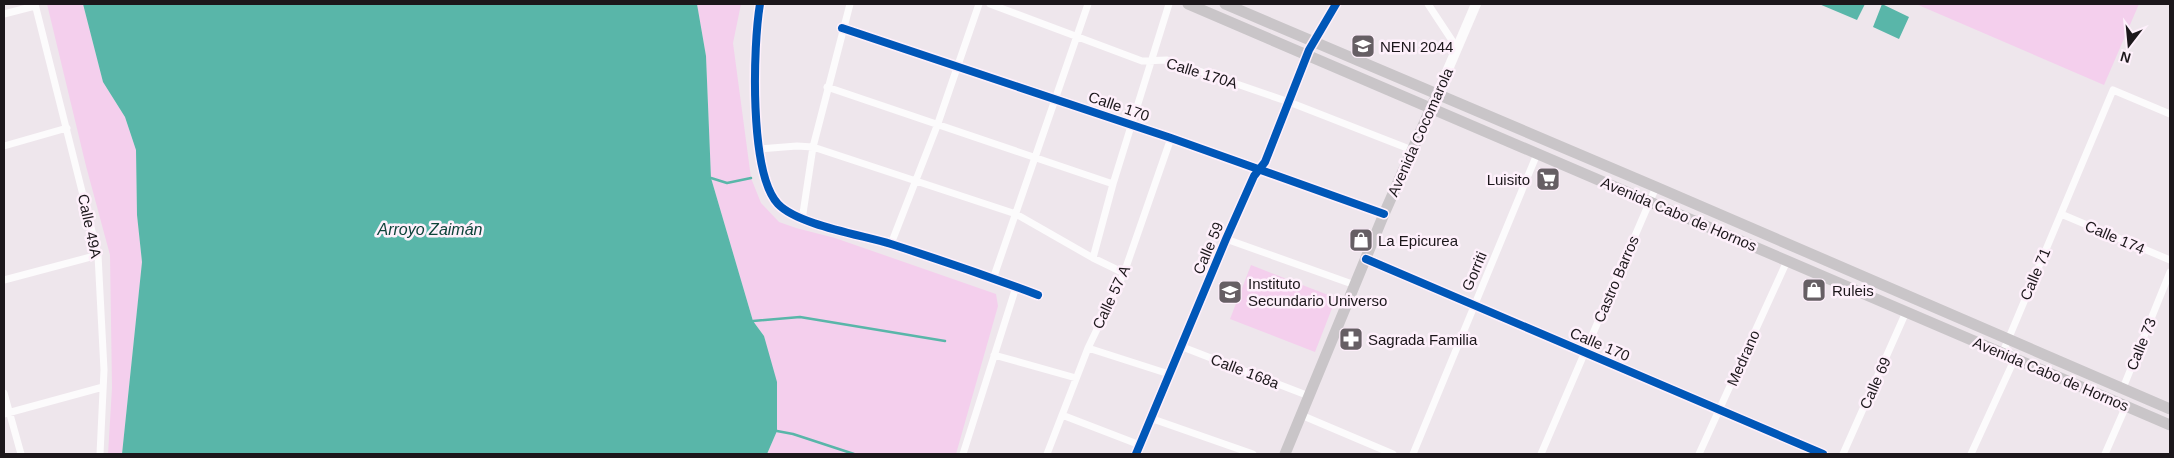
<svg xmlns="http://www.w3.org/2000/svg" width="2174" height="458" viewBox="0 0 2174 458" font-family="Arial,sans-serif">
<rect width="100%" height="100%" fill="#eee6ec"/>
<path fill="#f4cfed" d="M 47,4 L 83,4 L 103,82 L 125,117 L 136,150 L 137,215 L 142,262 L 122,454 L 108,454 L 112,388 L 110,255 L 86,166 Z
M 697,4 L 741,4 L 733,43 L 751,178 L 761,203 L 779,222 L 796,228 L 835,238 L 996,294 L 998,306 L 956,454 L 767,454 L 777,431 L 764,336 L 753,321 L 711,178 L 706,56 Z
M 1916,4 L 2139,4 L 2104,85 Z
M 1251,265 L 1336,298 L 1315,352 L 1230,319 Z"/>
<path fill="#59b6a9" d="M 83,4 L 697,4 L 706,56 L 711,178 L 753,321 L 764,336 L 777,382 L 777,431 L 767,454 L 122,454 L 142,262 L 137,215 L 136,150 L 125,117 L 103,82 Z
M 1819,4 L 1865,4 L 1857,20 Z
M 1882,4 L 1909,17 L 1899,39 L 1873,27 Z"/>
<g fill="none" stroke-linecap="round" stroke-linejoin="round">
<path stroke="#59b6a9" stroke-width="2.5" d="M 711,178 L 727,183 L 751,178
M 753,321 L 800,317 L 945,341
M 777,431 L 793,434 L 854,454"/>
<path stroke="#fcfbfc" stroke-width="7" d="M 35,4 L 98,255 L 104,370 L 100,454
M 760,4 C 753,45 749,173 778,204 C 798,225 862,235 891,244 C 941,260 990,277 1038,295
M 990,4 L 1142,61 L 1167,60 L 1289,102 L 1412,150
M 1428,4 L 1457,48
M 4,14 L 35,6
M 842,28 L 1171,138 L 1384,214
M 827,87 L 1113,184
M 4,146 L 67,128
M 759,149 L 797,146 L 813,147 L 1016,214 L 1093,258 L 1124,273
M 2061,214 L 2170,260
M 802,220 L 813,147 L 850,4
M 1226,239 L 1355,285
M 891,244 L 937,126 L 979,4
M 1093,258 L 1113,184 L 1169,4
M 1366,259 L 1823,454
M 993,279 L 1088,4
M 4,280 L 98,255
M 1180,346 L 1309,396
M 1088,348 L 1169,374
M 994,355 L 1076,378
M 2123,388 L 2170,272
M 4,393 L 21,454
M 4,414 L 103,387
M 1062,415 L 1140,445
M 1301,415 L 1393,454
M 1150,418 L 1253,454
M 963,454 L 1016,287
M 1047,454 L 1088,348 L 1124,273 L 1171,138
M 1136,454 L 1226,239 L 1254,176 L 1265,162 L 1309,50 L 1336,4
M 1413,454 L 1537,154
M 1541,454 L 1656,187
M 1699,454 L 1787,261
M 1843,454 L 1906,312
M 1971,454 L 2015,358 L 2005,347 L 2113,90 L 2170,114
M 2105,454 L 2126,406"/>
<path stroke="#fcfbfc" stroke-width="10" d="M 1437,95 L 1476,4"/>
<path stroke="#c9c5c8" stroke-width="11" d="M 1188,4 L 2170,425
M 1225,4 L 1656,187 L 2170,409
M 1285,454 L 1384,214 L 1434,101"/>
<g stroke="#fef0fb" stroke-width="11">
<path id="cycleway" d="M 760,4 C 753,45 749,173 778,204 C 798,225 862,235 891,244 C 941,260 990,277 1038,295
M 842,28 L 1171,138 L 1384,214
M 1366,259 L 1823,454
M 1136,454 L 1226,239 L 1254,176 L 1265,162 L 1309,50 L 1336,4"/>
</g>
<use href="#cycleway" stroke="#0057b8" stroke-width="8"/>
</g>
<defs>
<g id="school-square" transform="scale(1.25)"><rect x="-9" y="-9" width="18" height="18" rx="4" fill="#665f64" stroke="#fef0fb"/><path d="M0-5L7-2L0 1L-7-2ZM-4 1L0 2.5L4 1V4Q0 6-4 4Z" fill="#fff"/></g>
<g id="supermarket-square" transform="scale(1.25)"><rect x="-9" y="-9" width="18" height="18" rx="4" fill="#665f64" stroke="#fef0fb"/><path d="M-6-5.5h2.5l.6 2H6L4.5 2H-2.5L-4.4-4H-6ZM-1.5 3.2a1.3 1.3 0 1 0 .1 0ZM3 3.2a1.3 1.3 0 1 0 .1 0Z" fill="#fff"/></g>
<g id="shop-square" transform="scale(1.25)"><rect x="-9" y="-9" width="18" height="18" rx="4" fill="#665f64" stroke="#fef0fb"/><path d="M-5-2.5h2.3a2.7 3.5 0 0 1 5.4 0H5L5.5 6h-11ZM-1.5-2.5h3a1.5 2.3 0 0 0-3 0Z" fill="#fff"/></g>
<g id="pharmacy-square" transform="scale(1.25)"><rect x="-9" y="-9" width="18" height="18" rx="4" fill="#665f64" stroke="#fef0fb"/><path d="M-2-6h4v4h4v4h-4v4h-4v-4h-4v-4h4Z" fill="#fff"/></g>
</defs>
<g fill-rule="evenodd">
<use href="#school-square" x="1363" y="46"/>
<use href="#supermarket-square" x="1548" y="179"/>
<use href="#shop-square" x="1361" y="240"/>
<use href="#shop-square" x="1814" y="290"/>
<use href="#school-square" x="1230" y="292"/>
<use href="#pharmacy-square" x="1351" y="339"/>
</g>
<g text-anchor="middle" dominant-baseline="central" stroke-width="5" stroke-linejoin="round" paint-order="stroke">
<g font-size="15" fill="#1c171b" stroke="#fef0fb" text-anchor="start">
<text x="1380" y="46">NENI 2044</text>
<text x="1530" y="179" text-anchor="end">Luisito</text>
<text x="1378" y="240">La Epicurea</text>
<text x="1248" y="283">Instituto<tspan x="1248" dy="17">Secundario Universo</tspan></text>
<text x="1832" y="290">Ruleis</text>
<text x="1368" y="339">Sagrada Familia</text>
</g>
<g font-size="15" fill="#1c171b" stroke="#fef0fb">
<text transform="translate(1202 73) rotate(17)">Calle 170A</text>
<text transform="translate(1119 106) rotate(19)">Calle 170</text>
<text transform="translate(1420 132) rotate(-66)">Avenida Cocomarola</text>
<text transform="translate(1679 214) rotate(23)">Avenida Cabo de Hornos</text>
<text transform="translate(90 226) rotate(78)">Calle 49A</text>
<text transform="translate(2115 237) rotate(23)">Calle 174</text>
<text transform="translate(1208 248) rotate(-67)">Calle 59</text>
<text transform="translate(1474 271) rotate(-67)">Gorriti</text>
<text transform="translate(2035 274) rotate(-67)">Calle 71</text>
<text transform="translate(1616 279) rotate(-67)">Castro Barros</text>
<text transform="translate(1111 297) rotate(-65)">Calle 57 A</text>
<text transform="translate(1600 344) rotate(23)">Calle 170</text>
<text transform="translate(2141 344) rotate(-68)">Calle 73</text>
<text transform="translate(1743 358) rotate(-66)">Medrano</text>
<text transform="translate(1245 371) rotate(21)">Calle 168a</text>
<text transform="translate(2051 374) rotate(23)">Avenida Cabo de Hornos</text>
<text transform="translate(1875 383) rotate(-66)">Calle 69</text>
</g>
<g font-size="16" font-style="italic" fill="#0e443a" stroke="#fef0fb">
<text x="430" y="229">Arroyo Zaimán</text>
</g>
</g>
<rect width="2174" height="458" fill="none" stroke="#1c171b" stroke-width="10"/>
<g transform="translate(2129 45) rotate(196)" stroke="#fef0fb" stroke-width="4" paint-order="stroke">
<path d="M0-4L9 19L0 12L-9 19Z" fill="#1c171b"/>
<text y="-8" font-size="14" font-weight="bold" text-anchor="middle" fill="#1c171b">N</text>
</g>
</svg>
